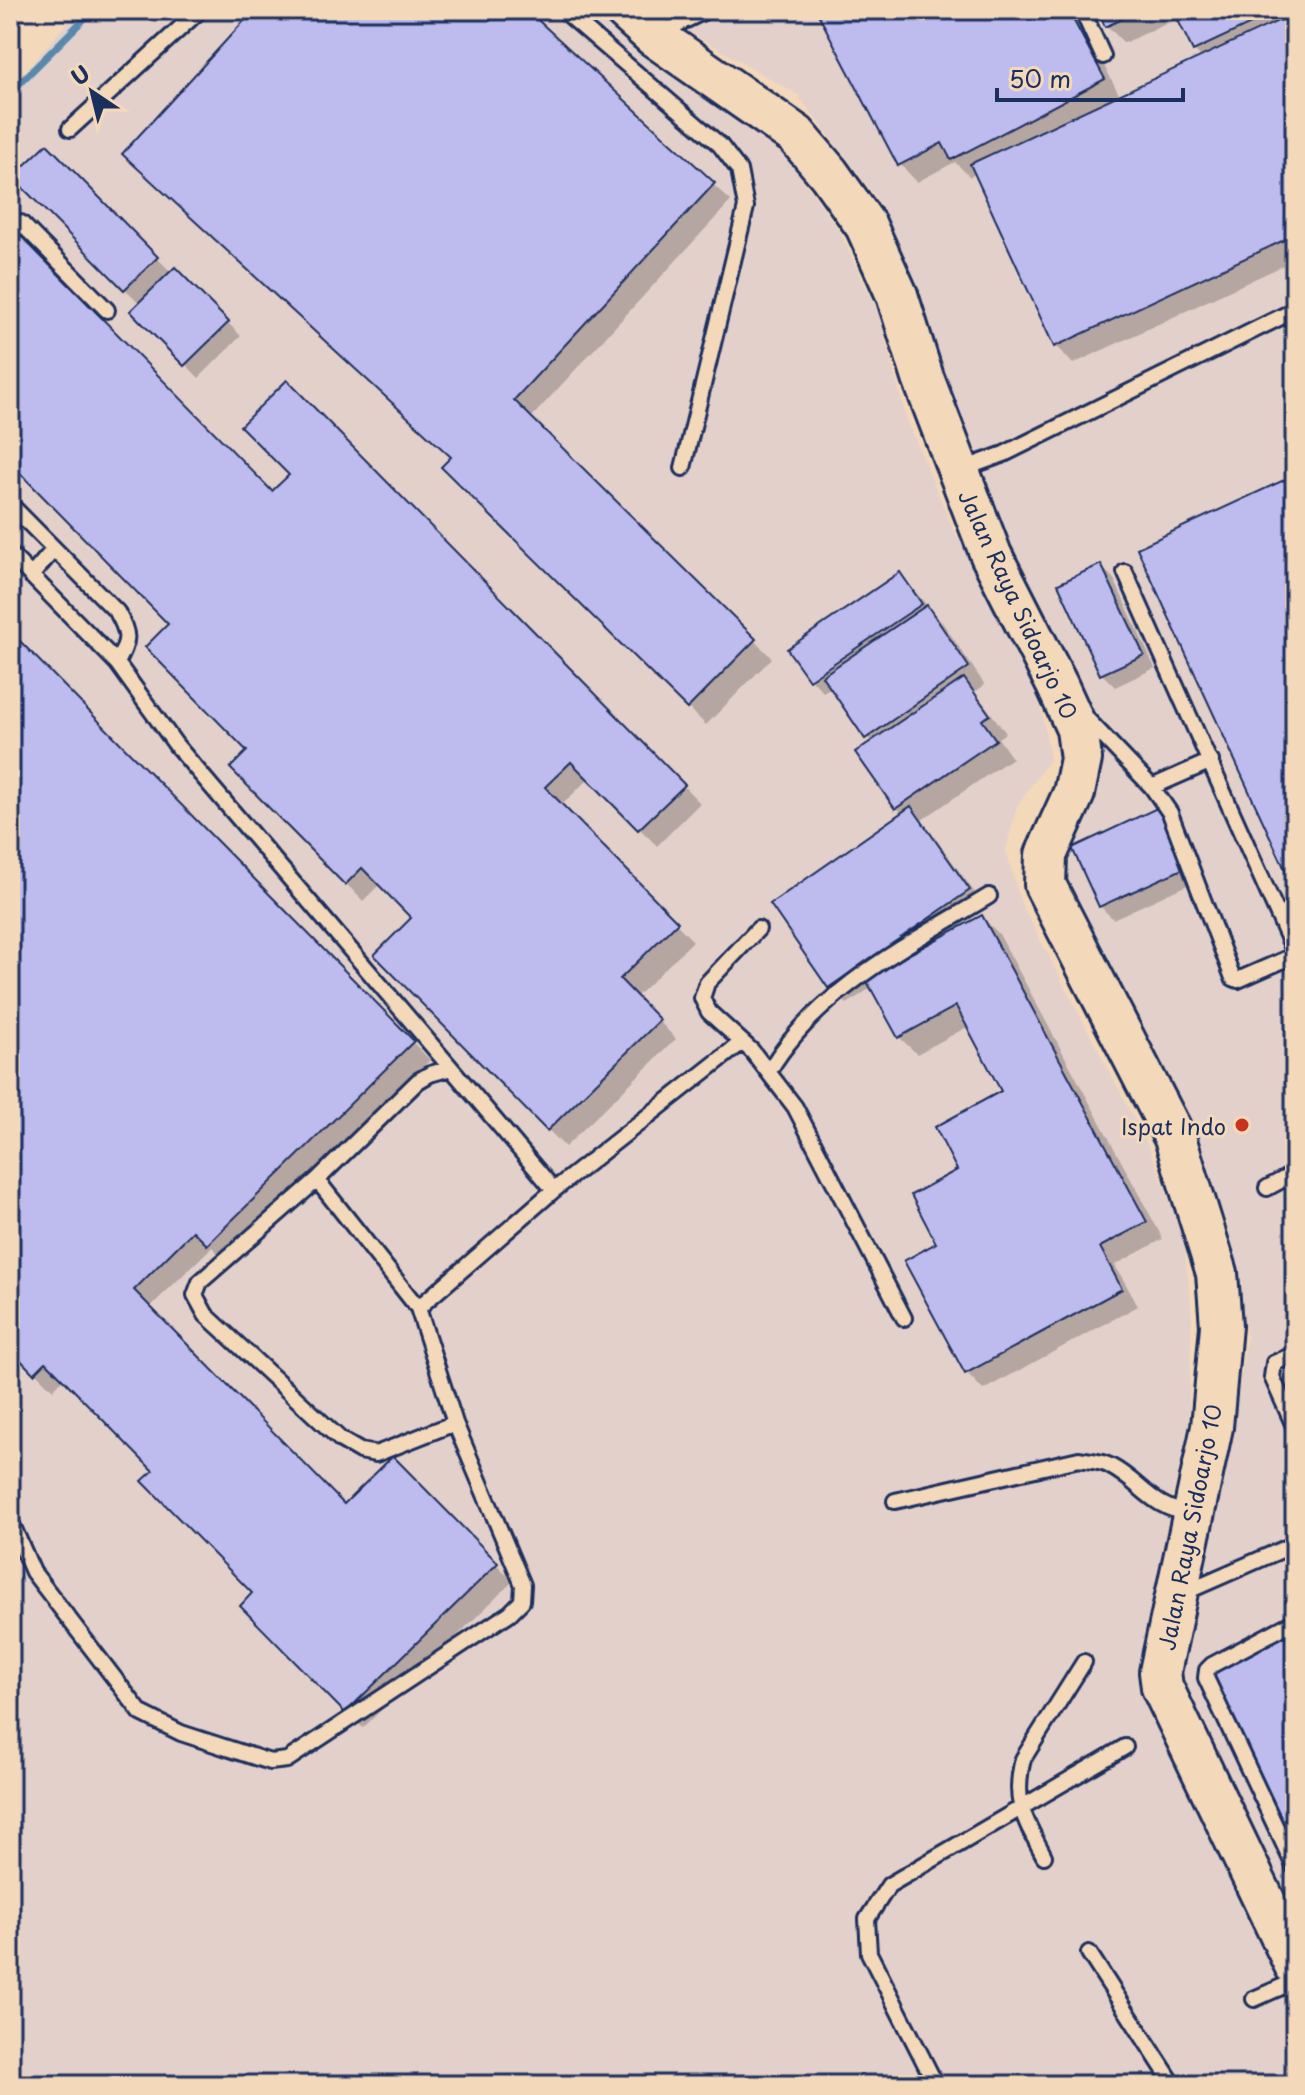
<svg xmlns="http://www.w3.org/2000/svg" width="1305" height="2095" viewBox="0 0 1305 2095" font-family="'Playpen Sans',sans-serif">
<rect width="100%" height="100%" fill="#f3d9ba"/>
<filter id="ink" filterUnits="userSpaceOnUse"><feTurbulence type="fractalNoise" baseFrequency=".0125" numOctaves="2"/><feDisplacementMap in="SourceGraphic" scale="16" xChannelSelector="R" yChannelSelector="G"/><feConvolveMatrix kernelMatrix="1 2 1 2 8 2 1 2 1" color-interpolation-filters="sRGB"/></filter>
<g filter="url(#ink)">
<path fill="#e3d0ca" d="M 78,10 L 602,10 L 666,62 L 773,137 L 840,232 L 878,312 L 907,420 L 955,533 L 1011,624 L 1039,693 L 1050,759 L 1017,806 L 1006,850 L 1021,903 L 1147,1143 L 1183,1231 L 1192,1316 L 1188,1433 L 1169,1508 L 1218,1504 L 1247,1337 L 1226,1220 L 1178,1094 L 1054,873 L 1094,776 L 1031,592 L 952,423 L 915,289 L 878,200 L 798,95 L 688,31 L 664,10 L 1295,10 L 1295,2085 L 10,2085 L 10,90 Z"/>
<path fill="#0003" d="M 257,10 L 524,10 L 731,201 L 530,419 L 772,658 L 706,725 L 444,467 L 453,457 Z
M 819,10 L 1075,10 L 1120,96 L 1202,58 L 1194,50 L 1179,18 L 1124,43 L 1107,26 L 1100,10 L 1295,10 L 1295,260 L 1073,364 L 1056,346 L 976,173 L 970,177 L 955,162 L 917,182 L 900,164 Z
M 47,147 L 172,273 L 175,270 L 241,336 L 199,378 L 133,311 L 140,304 L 15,177 Z
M 10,239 L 272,494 L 292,475 L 287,383 L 700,803 L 657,846 L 589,778 L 561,806 L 693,941 L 636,997 L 676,1039 L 565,1147 L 377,955 L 414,918 L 380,884 L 363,901 L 233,768 L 250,751 L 171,624 L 10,460 Z
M 1101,566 L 1114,579 L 1155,668 L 1115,687 L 1102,674 Z
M 900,574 L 944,625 L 985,685 L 975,692 L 1006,733 L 998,738 L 1012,758 L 922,820 L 986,908 L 962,924 L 964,927 L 982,917 L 999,934 L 1163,1239 L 1115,1265 L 1138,1306 L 983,1390 L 966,1372 L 939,1244 L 960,1170 L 1004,1092 L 969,1026 L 917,1054 L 899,1037 L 872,987 L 847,1004 L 830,987 L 772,904 L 902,814 L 858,753 L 872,743 L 832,687 L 823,692 L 811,679 L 790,649 Z
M 10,633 L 430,1060 L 225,1261 L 212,1247 L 149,1308 L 344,1506 L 393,1459 L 513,1581 L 363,1728 L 242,1606 L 255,1593 L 156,1471 L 64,1378 L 53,1390 L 10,1347 Z
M 1159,810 L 1172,823 L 1198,880 L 1113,919 L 1100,906 Z"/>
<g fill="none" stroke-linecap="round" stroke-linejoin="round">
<path stroke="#5888ad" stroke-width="7" d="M 10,93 L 93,10"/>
</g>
<path fill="#bebcee" stroke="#1b2f5e" stroke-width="2" d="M 254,10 L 527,10 L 715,183 L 514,400 L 756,639 L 687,709 L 441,467 L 451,457 L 122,154 Z
M 816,10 L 1068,10 L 1105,79 L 951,160 L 942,143 L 898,166 Z
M 1098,10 L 1142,10 L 1105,27 Z
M 1173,10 L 1281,10 L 1193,51 Z
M 1295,13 L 1295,235 L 1054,347 L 970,164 Z
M 47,144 L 158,257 L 124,290 L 12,177 Z
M 16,231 L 272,491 L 289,475 L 240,426 L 287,380 L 685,785 L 638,830 L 571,762 L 545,787 L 678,922 L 620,979 L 660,1020 L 547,1131 L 374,955 L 411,918 L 362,868 L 345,885 L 230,768 L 247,751 L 145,647 L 168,624 L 10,463 L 10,237 Z
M 175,267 L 229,322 L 184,366 L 130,311 Z
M 1295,475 L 1295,891 L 1137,548 Z
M 1101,564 L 1144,655 L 1100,675 L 1058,584 Z
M 900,572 L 922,604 L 809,680 L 787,649 Z
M 927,605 L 969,667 L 865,739 L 822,676 Z
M 10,631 L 414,1041 L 207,1245 L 193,1231 L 134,1290 L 344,1504 L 393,1456 L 498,1563 L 345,1713 L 240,1606 L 252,1593 L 142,1481 L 153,1471 L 46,1362 L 34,1374 L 10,1349 Z
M 964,678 L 990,715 L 982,720 L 996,740 L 895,809 L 855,752 Z
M 911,806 L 970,890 L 828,988 L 770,904 Z
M 1159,807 L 1187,867 L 1099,907 L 1072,848 Z
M 982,915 L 1147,1222 L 1100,1247 L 1122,1289 L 965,1374 L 904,1261 L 936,1243 L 911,1195 L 957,1170 L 935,1127 L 1001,1091 L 956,1006 L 898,1038 L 865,978 Z
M 1295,1629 L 1295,1849 L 1210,1670 Z"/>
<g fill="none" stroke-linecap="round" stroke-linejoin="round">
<g stroke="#1b2f5e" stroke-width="20">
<path id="lane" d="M 563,10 L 720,145 L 739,170 L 746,207 L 683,468
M 1082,10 L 1103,56
M 657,34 L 707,10
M 70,129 L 200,10
M 10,223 L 21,223 L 107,310
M 960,470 L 1004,454 L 1295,310
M 10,504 L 117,612 C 130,635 129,640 117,663
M 10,554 L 117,663 L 176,745 L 451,1068
M 1125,572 L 1295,953
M 31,576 L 54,549
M 1086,718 L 1152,787 L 1170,813 L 1233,978 L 1238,980 L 1295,955
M 1152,787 L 1211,761
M 758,929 L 707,983 L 702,998 L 709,1012 L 752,1051 L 795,1107 L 904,1318
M 769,1071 C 818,989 910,944 989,896
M 1267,1188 L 1295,1173
M 418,1308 L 554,1190 L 741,1043
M 1295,1358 L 1293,1355 L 1274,1363 L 1272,1377 L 1295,1428
M 455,1423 L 376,1454 L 360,1451 L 341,1440 L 206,1315 L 195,1295 L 200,1282 L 317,1180 L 418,1081 L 430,1074 L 451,1068 L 554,1190
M 895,1501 L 1079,1459 C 1089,1461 1101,1461 1110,1466 C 1141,1482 1152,1509 1190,1513
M 10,1520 L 33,1572 L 141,1713 L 181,1733 L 270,1762 L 287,1760 L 510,1613 L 522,1601 L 523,1585 L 455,1423 L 418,1308 L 317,1180
M 1183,1593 L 1295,1544
M 1295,1621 L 1212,1665 L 1207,1670 L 1206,1678 L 1295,1868
M 1044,1856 C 1025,1819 1012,1803 1023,1759 L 1084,1662
M 1089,1953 L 1174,2085
M 1254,1999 L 1295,1981
M 936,2085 L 869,1953 L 867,1919 L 889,1885 L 1125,1747"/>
</g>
<g stroke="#1b2f5e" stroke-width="46">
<path id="secondary" d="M 625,10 L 654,36 L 796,135 L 829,174 L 866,226 L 897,295 L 923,378 L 991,555 L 1057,685 L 1077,729 L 1081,759 L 1074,793 L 1046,855 L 1045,885 L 1175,1138 L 1217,1273 L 1221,1326 L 1212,1427 L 1160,1672 L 1162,1687 L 1295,1965"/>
</g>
<use href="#lane" stroke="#f3d9ba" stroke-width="14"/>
<use href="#secondary" stroke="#f3d9ba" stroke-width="40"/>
</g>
</g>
<circle fill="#c8321e" stroke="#f3d9ba" stroke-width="3" cx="1242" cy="1125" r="8"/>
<g text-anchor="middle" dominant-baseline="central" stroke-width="6" stroke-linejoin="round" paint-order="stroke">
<g font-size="22" fill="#1b2f5e" stroke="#f3d9ba">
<text transform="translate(1019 604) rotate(65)">Jalan Raya Sidoarjo 10</text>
<text transform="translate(1189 1527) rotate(-79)">Jalan Raya Sidoarjo 10</text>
</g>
<g font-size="22" fill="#1b2f5e" stroke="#f3d9ba" text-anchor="end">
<text x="1226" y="1125">Ispat Indo</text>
</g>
</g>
<rect width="1305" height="2095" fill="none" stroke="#f3d9ba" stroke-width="40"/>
<rect x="20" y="20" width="1265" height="2055" fill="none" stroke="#1b2f5e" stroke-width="3" filter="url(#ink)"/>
<g transform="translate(92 92) rotate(325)" stroke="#f3d9ba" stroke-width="6" paint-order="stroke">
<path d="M0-6L14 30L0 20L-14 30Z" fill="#1b2f5e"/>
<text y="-12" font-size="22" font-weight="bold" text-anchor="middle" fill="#1b2f5e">U</text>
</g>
<path d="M997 88v12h186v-12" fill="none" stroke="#1b2f5e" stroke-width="4"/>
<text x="1009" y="88" font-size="24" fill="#1b2f5e" stroke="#f3d9ba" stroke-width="6" paint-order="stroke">50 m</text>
</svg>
